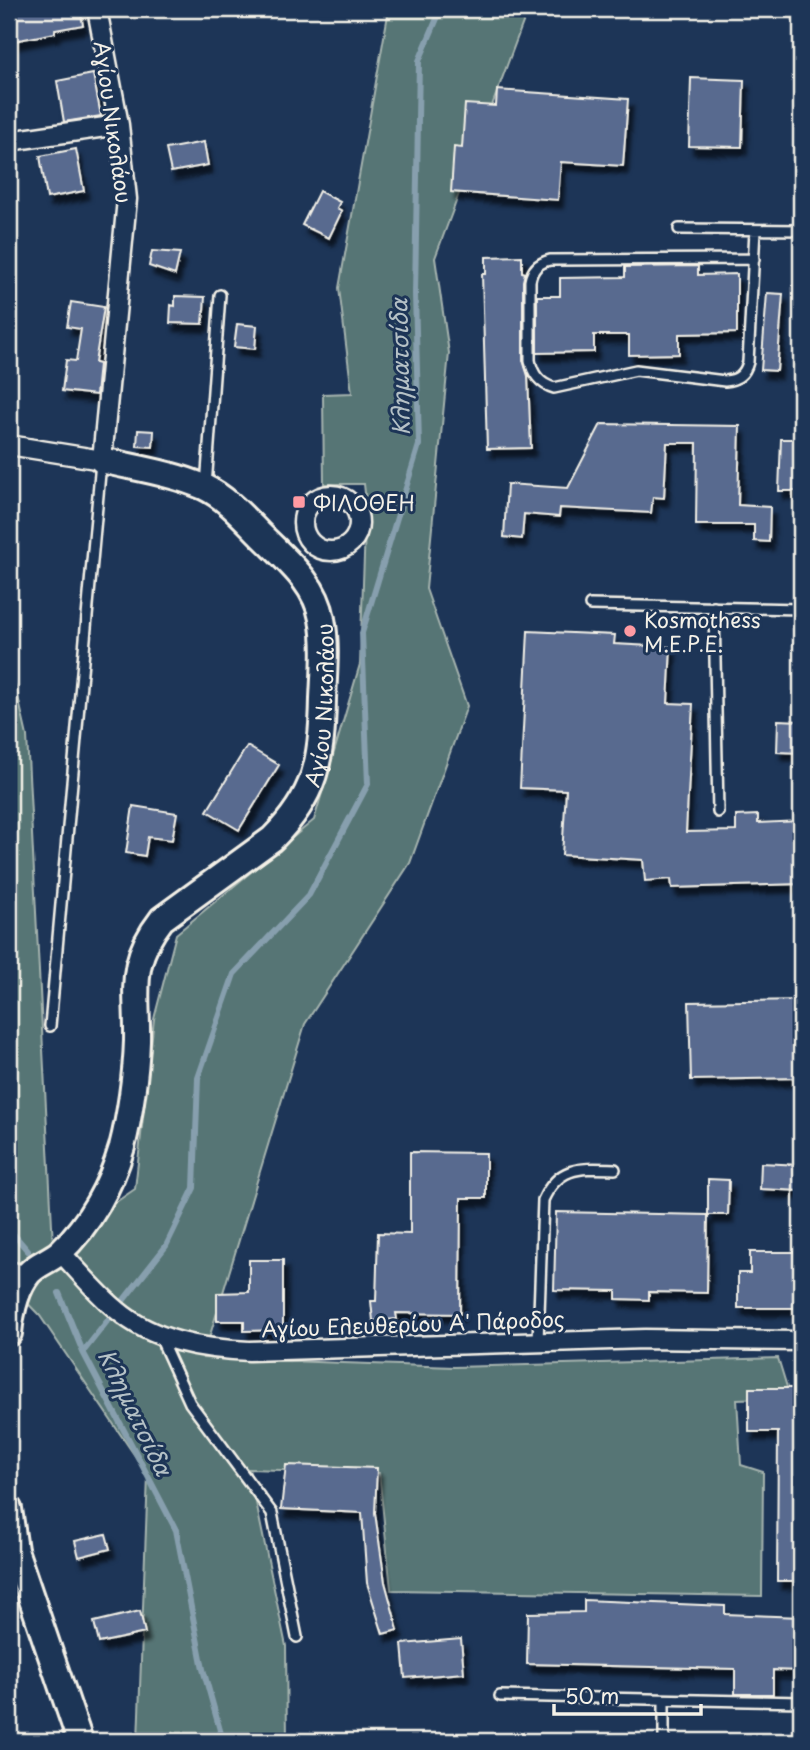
<svg xmlns="http://www.w3.org/2000/svg" width="810" height="1750" viewBox="0 0 810 1750" font-family="'Playpen Sans',sans-serif">
<defs>
<filter id="shadow"><feDropShadow dx="4.5" dy="8" stdDeviation="2" flood-color="#0009"/></filter>
</defs>
<rect width="100%" height="100%" fill="#1d3557"/>
<filter id="ink" filterUnits="userSpaceOnUse"><feTurbulence type="fractalNoise" baseFrequency=".0143" numOctaves="2"/><feDisplacementMap in="SourceGraphic" scale="14" xChannelSelector="R" yChannelSelector="G"/><feConvolveMatrix kernelMatrix="1 2 1 2 8 2 1 2 1" color-interpolation-filters="sRGB"/></filter>
<g filter="url(#ink)">
<path fill="#567575" stroke="#a5b3ae" stroke-width="2" d="M 389,9 L 528,9 L 435,258 L 449,353 L 426,589 L 467,706 L 410,863 L 305,1024 L 203,1358 L 454,1367 L 778,1358 L 790,1397 L 737,1399 L 741,1465 L 763,1472 L 762,1596 L 391,1590 L 379,1473 L 249,1469 L 286,1646 L 287,1741 L 138,1741 L 148,1475 L 40,1316 L 9,1284 L 9,657 L 27,736 L 53,1245 L 135,1189 L 154,1019 L 176,934 L 314,820 L 360,664 L 366,502 L 364,484 L 324,484 L 323,394 L 352,393 L 339,288 Z"/>
<g fill="none" stroke-linecap="round" stroke-linejoin="round">
<path stroke="#879fae" stroke-width="6" d="M 9,1229 L 28,1251
M 59,1293 L 83,1352
M 223,1741 L 203,1669 L 176,1530 L 83,1352 L 166,1246 L 194,1188 L 198,1078 L 234,974 L 309,895 L 368,784 L 362,633 L 419,445 L 415,294 L 419,61 L 441,9"/>
</g>
<path fill="#586b8f" stroke="#f4f1e8" stroke-width="2" filter="url(#shadow)" d="M 9,9 L 80,9 L 83,25 L 55,30 L 55,33 L 9,42 Z
M 93,74 L 101,116 L 64,122 L 57,81 Z
M 691,78 L 744,80 L 742,147 L 689,146 Z
M 497,90 L 628,99 L 623,166 L 561,162 L 558,200 L 451,192 L 454,147 L 462,148 L 465,104 L 496,106 Z
M 204,142 L 208,165 L 171,172 L 166,149 Z
M 76,149 L 84,191 L 47,198 L 40,156 Z
M 319,191 L 340,202 L 337,208 L 342,211 L 329,238 L 302,225 Z
M 152,251 L 180,253 L 175,275 L 149,266 Z
M 522,256 L 522,272 L 525,273 L 523,281 L 523,360 L 528,376 L 531,448 L 487,449 L 482,274 L 486,274 L 486,257 Z
M 698,266 L 698,275 L 737,274 L 737,333 L 679,334 L 679,354 L 629,355 L 629,335 L 594,335 L 594,352 L 537,353 L 537,296 L 560,296 L 560,278 L 625,277 L 625,267 Z
M 767,293 L 783,294 L 777,371 L 761,370 Z
M 175,296 L 205,297 L 203,324 L 170,323 L 171,305 L 175,306 Z
M 71,302 L 104,307 L 95,363 L 99,364 L 96,395 L 62,391 L 66,360 L 76,361 L 81,329 L 67,327 Z
M 237,324 L 257,326 L 255,349 L 234,347 Z
M 601,424 L 740,426 L 738,505 L 770,507 L 769,542 L 754,541 L 754,525 L 696,525 L 697,443 L 667,443 L 664,498 L 653,497 L 651,513 L 560,508 L 559,517 L 524,514 L 522,539 L 504,537 L 507,484 L 568,488 Z
M 138,430 L 154,431 L 153,447 L 137,446 Z
M 781,439 L 801,439 L 801,491 L 779,491 Z
M 528,631 L 615,635 L 614,644 L 671,647 L 668,703 L 693,704 L 686,832 L 736,831 L 736,816 L 758,815 L 758,823 L 800,821 L 801,884 L 672,888 L 671,879 L 645,881 L 643,860 L 562,855 L 566,790 L 520,788 Z
M 778,720 L 801,721 L 801,753 L 777,752 Z
M 247,746 L 279,765 L 239,830 L 207,811 Z
M 133,806 L 177,813 L 172,840 L 148,837 L 145,856 L 126,853 Z
M 801,1000 L 801,1078 L 691,1080 L 689,1002 Z
M 410,1152 L 486,1153 L 486,1198 L 461,1198 L 460,1314 L 396,1313 L 397,1319 L 373,1321 L 371,1301 L 376,1301 L 378,1233 L 410,1234 Z
M 761,1163 L 801,1165 L 801,1191 L 760,1189 Z
M 708,1179 L 729,1180 L 728,1215 L 708,1215 Z
M 556,1212 L 708,1215 L 707,1293 L 649,1292 L 649,1300 L 616,1299 L 616,1291 L 554,1290 Z
M 750,1252 L 801,1252 L 801,1308 L 738,1308 L 738,1273 L 750,1273 Z
M 249,1260 L 283,1260 L 283,1330 L 244,1331 L 244,1321 L 217,1321 L 217,1293 L 249,1292 Z
M 749,1388 L 801,1388 L 801,1581 L 777,1581 L 778,1432 L 749,1432 Z
M 286,1465 L 377,1468 L 375,1513 L 385,1582 L 398,1630 L 383,1634 L 367,1583 L 362,1513 L 281,1509 Z
M 106,1534 L 110,1549 L 79,1557 L 75,1541 Z
M 584,1600 L 725,1606 L 725,1614 L 801,1617 L 801,1671 L 773,1670 L 773,1694 L 735,1694 L 735,1669 L 527,1664 L 528,1613 L 584,1612 Z
M 140,1611 L 145,1633 L 99,1643 L 94,1622 Z
M 461,1639 L 464,1673 L 405,1678 L 402,1644 Z"/>
<g fill="none" stroke-linecap="round" stroke-linejoin="round">
<g stroke="#f4f1e8" stroke-width="14">
<path id="lane" d="M 679,229 L 801,230
M 754,259 L 550,260 C 538,263 532,269 530,281 L 530,360 C 532,373 540,384 554,388 L 636,370 L 725,381 C 738,380 745,374 748,362 L 755,230
M 206,486 L 220,295
M 590,605 L 801,609
M 714,607 L 718,812
M 50,1026 L 101,462
M 9,1266 L 28,1272
M 159,1335 L 190,1403 L 272,1513 L 297,1637
M 538,1342 L 543,1200 C 559,1165 581,1168 615,1169
M 500,1696 L 801,1702
M 664,1700 L 664,1741"/>
</g>
<g stroke="#f4f1e8" stroke-width="23">
<path id="street" d="M 9,141 L 119,125
M 9,445 L 102,460 L 127,199 L 119,125 L 97,9
M303 523a28 28 0 1 1 56 0a28 28 0 1 1-56 0Z
M 60,1252 C 79,1271 96,1293 117,1310 C 153,1341 202,1349 249,1351 L 645,1339 L 801,1341"/>
</g>
<g stroke="#f4f1e8" stroke-width="30">
<g id="secondary">
<path id="s1" d="M 9,1333 C 11,1313 16,1289 29,1273 C 37,1264 51,1260 60,1252 C 90,1224 111,1185 122,1147 C 130,1116 136,1073 137,1041 C 138,989 127,964 162,919 L 272,839 C 316,795 322,760 323,699 C 324,674 327,644 322,619 C 316,583 286,560 261,535 C 244,518 227,498 204,487 C 172,473 135,468 102,460"/>
<path d="M 9,1509 L 15,1550 L 80,1741"/>
</g>
</g>
<use href="#lane" stroke="#1d3557" stroke-width="9"/>
<use href="#street" stroke="#1d3557" stroke-width="18"/>
<use href="#secondary" stroke="#1d3557" stroke-width="24"/>
</g>
</g>
<g fill="#ff9aa2" stroke="#1d3557" stroke-width="2.5">
<rect x="292" y="495" width="14" height="14" rx="3.5"/>
<circle cx="630" cy="631" r="7"/>
</g>
<g text-anchor="middle" dominant-baseline="central" stroke-width="6" stroke-linejoin="round" paint-order="stroke">
<g font-size="21" fill="#f4f1e8" stroke="#1d3557">
<text transform="translate(114 122) rotate(82)">Αγίου Νικολάου</text>
<text stroke="none"><textPath href="#s1" startOffset="744">Αγίου Νικολάου</textPath></text>
<text transform="translate(413 1323) rotate(-2)">Αγίου Ελευθερίου Α' Πάροδος</text>
</g>
<g font-size="21" fill="#f4f1e8" stroke="#1d3557" text-anchor="start">
<text x="313" y="502">ΦΙΛΟΘΕΗ</text>
<text x="644" y="619">Kosmothess<tspan x="644" dy="24">M.E.P.E.</tspan></text>
</g>
<g font-size="23" font-style="italic" fill="#b5c1c6" stroke="#1d3557">
<text transform="translate(399 367) rotate(-91)">Κληματσίδα</text>
<text transform="translate(136 1412) rotate(64)">Κληματσίδα</text>
</g>
</g>
<rect width="810" height="1750" fill="none" stroke="#1d3557" stroke-width="35"/>
<rect x="18" y="18" width="775" height="1715" fill="none" stroke="#f4f1e8" stroke-width="2.5" filter="url(#ink)"/>
<path d="M554 1704v10h147v-10" fill="none" stroke="#f4f1e8" stroke-width="3.5"/>
<text x="565" y="1704" font-size="21" fill="#f4f1e8" stroke="#1d3557" stroke-width="5" paint-order="stroke">50 m</text>
</svg>
